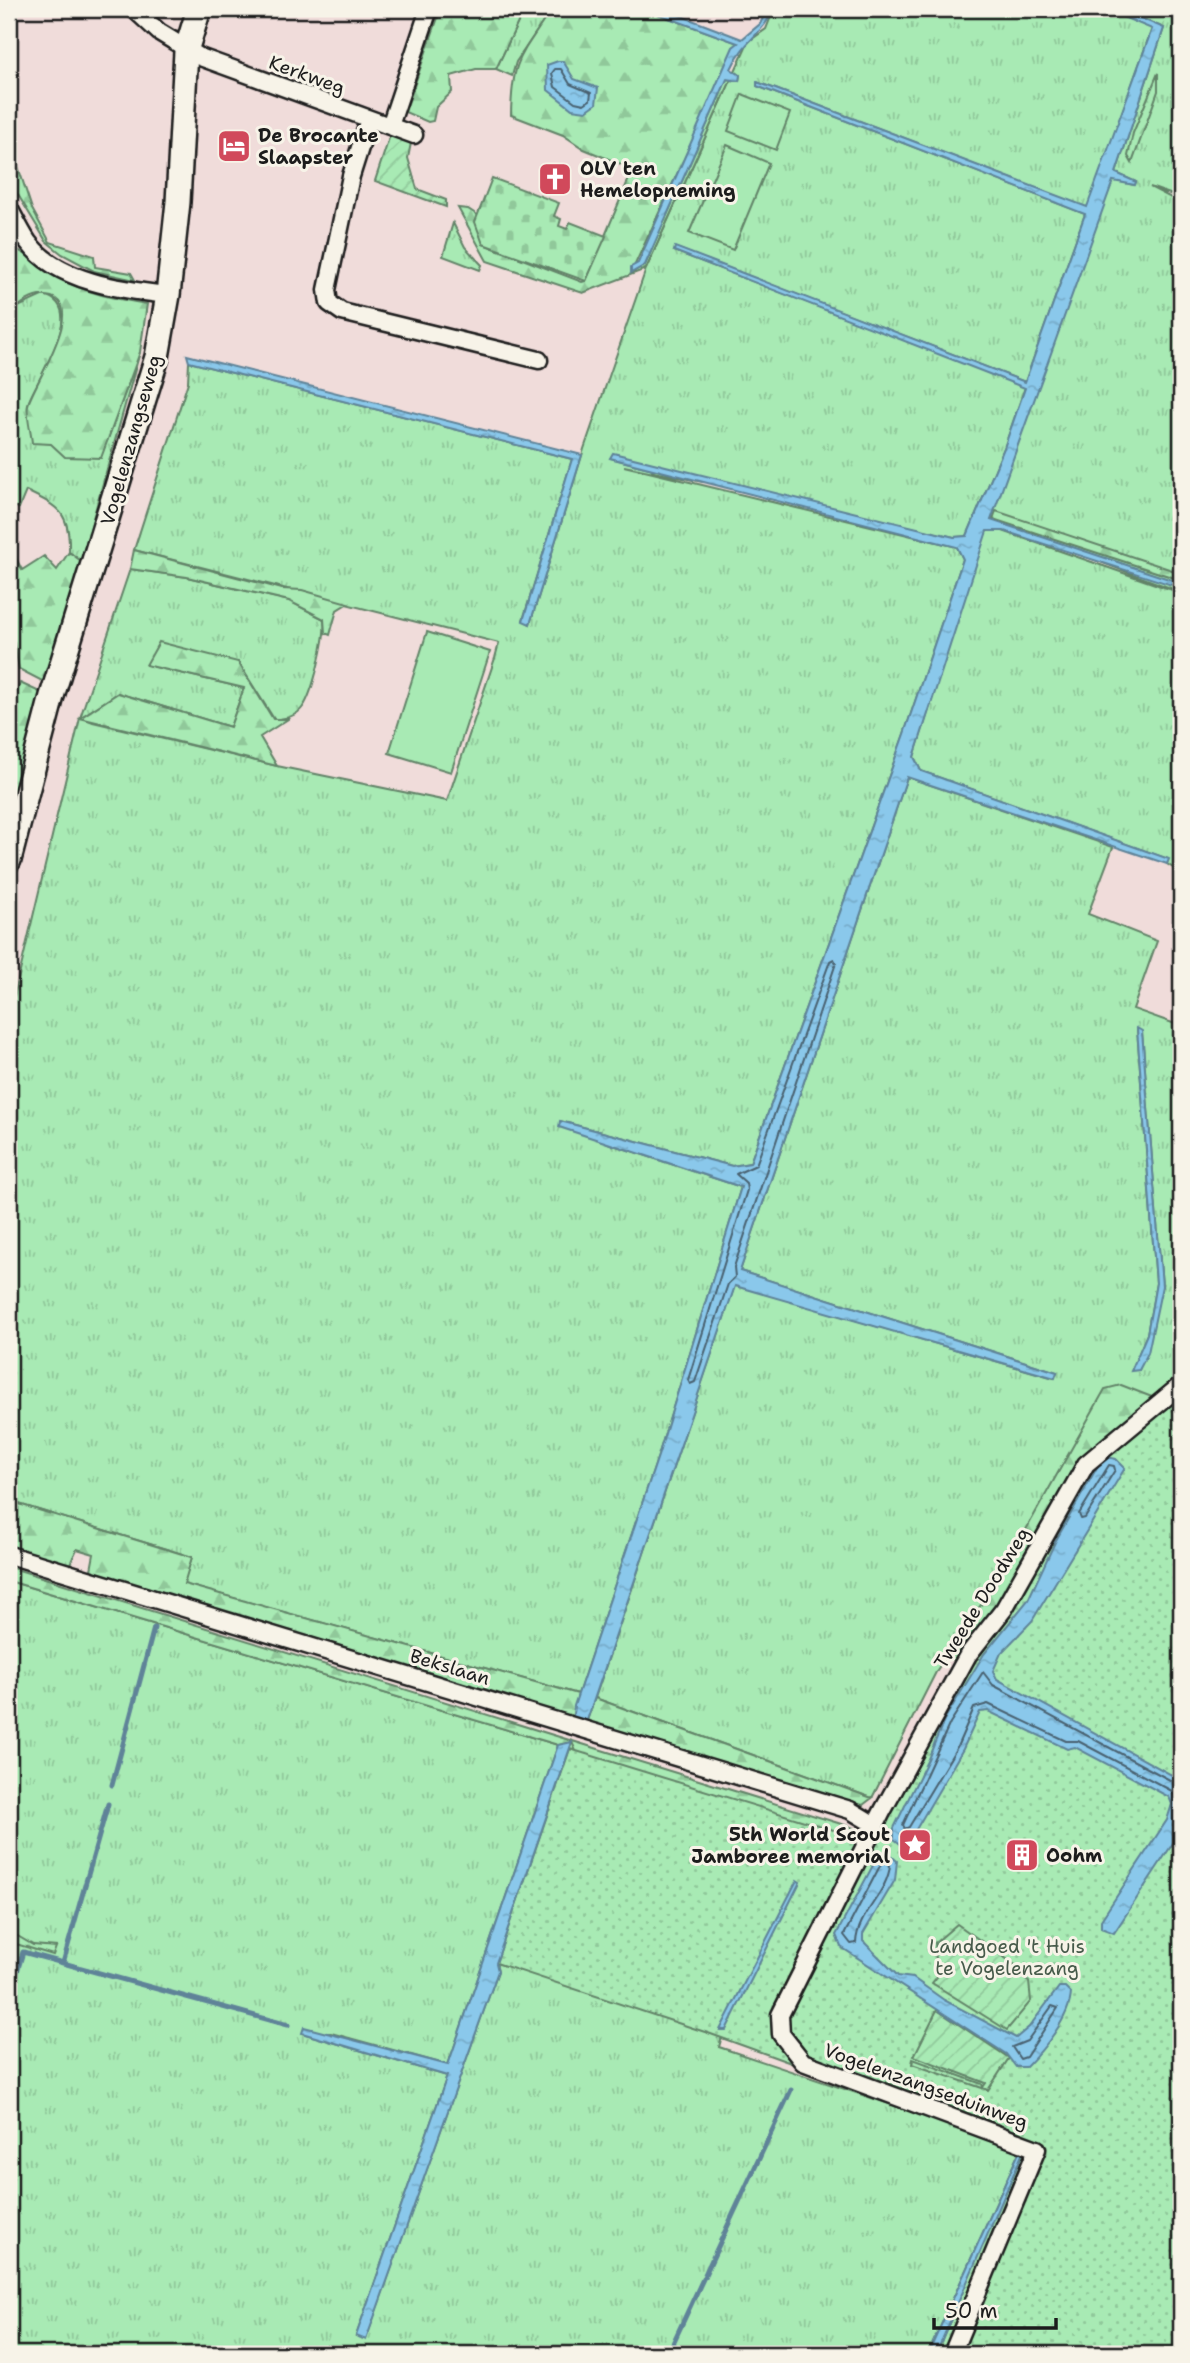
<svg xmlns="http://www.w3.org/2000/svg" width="1190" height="2363" viewBox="0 0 1190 2363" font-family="'Shantell Sans',sans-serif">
<defs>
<pattern id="grass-tufts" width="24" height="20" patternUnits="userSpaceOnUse" patternTransform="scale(1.75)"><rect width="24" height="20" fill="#a8eab4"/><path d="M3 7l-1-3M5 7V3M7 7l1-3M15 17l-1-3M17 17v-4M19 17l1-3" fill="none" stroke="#90c89a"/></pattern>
<pattern id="forest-firs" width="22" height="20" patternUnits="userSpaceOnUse" patternTransform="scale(1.75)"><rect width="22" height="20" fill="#a8eab4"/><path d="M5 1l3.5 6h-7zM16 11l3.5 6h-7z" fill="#90c89a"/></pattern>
<pattern id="cemetery-stones" width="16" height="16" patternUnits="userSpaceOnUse" patternTransform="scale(1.75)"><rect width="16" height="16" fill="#a8eab4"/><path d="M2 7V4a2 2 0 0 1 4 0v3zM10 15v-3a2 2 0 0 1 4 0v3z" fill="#90c89a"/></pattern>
<pattern id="park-dots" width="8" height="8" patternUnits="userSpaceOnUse" patternTransform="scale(1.75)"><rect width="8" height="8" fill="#a8eab4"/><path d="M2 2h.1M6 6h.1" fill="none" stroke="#90c89a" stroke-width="1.8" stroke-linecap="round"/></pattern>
<pattern id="garden-furrows" width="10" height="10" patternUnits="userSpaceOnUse" patternTransform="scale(1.75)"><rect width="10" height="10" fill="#a8eab4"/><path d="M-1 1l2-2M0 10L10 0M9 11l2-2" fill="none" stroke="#90c89a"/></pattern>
<pattern id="water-ripples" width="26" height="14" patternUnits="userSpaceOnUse" patternTransform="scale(1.75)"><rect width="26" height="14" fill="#8ac8eb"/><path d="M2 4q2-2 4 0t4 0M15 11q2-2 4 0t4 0" fill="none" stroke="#76abc9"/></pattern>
</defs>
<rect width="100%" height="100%" fill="#f0dcda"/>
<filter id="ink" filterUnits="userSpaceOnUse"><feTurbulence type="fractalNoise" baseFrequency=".0143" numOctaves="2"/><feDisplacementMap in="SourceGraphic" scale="14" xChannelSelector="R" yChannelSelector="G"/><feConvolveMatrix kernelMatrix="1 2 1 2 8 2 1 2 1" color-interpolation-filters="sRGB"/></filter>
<g filter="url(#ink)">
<path fill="url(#grass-tufts)" stroke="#628368" stroke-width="2" fill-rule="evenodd" d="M 540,9 L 550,12 L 516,62 L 512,76 L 496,69 L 520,18 Z
M 774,9 L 1104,9 L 1152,28 L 1088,208 L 757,82 L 757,86 L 1085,214 L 1025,382 L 676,248 L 674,251 L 1025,387 L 1004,448 L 967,536 L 954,537 L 611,458 L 703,482 L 624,466 L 957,547 L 963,559 L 904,734 L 750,1163 L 732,1166 L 560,1121 L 610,1144 L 741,1187 L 659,1453 L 578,1694 L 183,1584 L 192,1557 L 9,1501 L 9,1018 L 80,718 L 130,569 L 187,577 L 290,601 L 324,619 C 327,635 313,693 303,707 C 296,717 285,719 274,719 L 238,662 L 147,665 L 244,688 L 230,727 L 118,693 L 81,717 L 93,722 L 277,766 L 447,801 L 495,658 L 499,643 L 134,550 L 188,382 L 189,362 L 572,459 L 523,620 L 530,624 L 584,449 L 646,269 L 731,80 L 739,81 L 740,75 L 735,71 L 748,42 L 766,29 Z
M 1120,9 L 1160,9 L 1170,12 L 1172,9 L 1181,9 L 1181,198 L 1150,187 L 1181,203 L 1181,592 L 990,521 L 1034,389 L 1113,180 L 1134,185 L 1136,182 L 1116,173 L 1164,28 Z
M 453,223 L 465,247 L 482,265 L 480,270 L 443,256 Z
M 44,295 C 89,307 38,377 29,401 C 26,408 28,416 30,423 L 107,441 L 140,352 L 81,561 L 69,552 C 70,513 60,507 26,491 L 19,508 L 9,505 L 9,315 L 18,307 Z
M 994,528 L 1181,593 L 1181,873 L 1167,864 L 1168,859 L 921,771 L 914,757 L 982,540 L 987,531 Z
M 907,777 L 1113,847 L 1088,914 L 1157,941 L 1133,1009 L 1181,1026 L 1181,1381 L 996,1583 L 937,1670 L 872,1798 L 595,1698 L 735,1285 L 1054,1378 L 1057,1372 L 740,1271 ZM 1137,1029 L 1142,1032 L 1162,1286 L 1139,1370 L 1132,1370 L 1147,1334 L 1156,1283 Z
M 9,1581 L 558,1745 L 448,2065 L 331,2033 L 302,2033 L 447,2076 L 356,2336 L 366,2339 L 498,1971 L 496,1963 L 572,1742 L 849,1838 L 862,1832 L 860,1849 L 722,2036 L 719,2047 L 1021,2148 L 928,2354 L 9,2354 Z"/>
<path fill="url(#forest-firs)" stroke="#628368" stroke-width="2" d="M 441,9 L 540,9 L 520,18 L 496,69 L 476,69 L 451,76 L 452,92 L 436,107 L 433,121 L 428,122 L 405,112 Z
M 540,9 L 644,9 L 738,43 L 631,273 L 645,265 L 727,79 L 731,80 L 646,269 L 583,293 L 487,261 L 458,208 L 468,209 L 479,216 L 483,244 L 582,282 L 586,281 L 633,169 L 584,149 L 563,135 L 511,115 C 512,60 520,57 549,13 Z
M 1158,73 L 1158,91 L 1132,163 L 1128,156 L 1133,133 Z
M 9,139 L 32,209 L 50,242 L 94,256 L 95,267 L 131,273 L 135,280 L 94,271 L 62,254 L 46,241 L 9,180 Z
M 9,247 C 29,252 41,268 59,278 C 87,294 116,299 147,304 L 140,352 L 101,458 L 65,457 L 51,444 L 32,443 C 31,431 26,416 28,405 C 31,388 92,300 46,296 C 33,294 18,306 9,315 Z
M 996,511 L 1181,573 L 1181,580 L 993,519 Z
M 9,545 L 22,570 L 44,556 L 57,570 L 69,552 L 81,561 L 51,671 L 44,682 L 19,669 L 14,642 L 9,644 Z
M 134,550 L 282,589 L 302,590 L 348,603 L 337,610 L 330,635 L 325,633 L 324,619 L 289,601 L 187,577 L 130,569 Z
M 159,642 L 238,662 L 273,719 L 288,719 L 260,737 L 277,766 L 80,718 L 118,693 L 230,727 L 244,688 L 146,665 Z
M 20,683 L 55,699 L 9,883 L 9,716 Z
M 1121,1385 L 1157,1399 L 998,1606 L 959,1663 L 946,1656 L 996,1583 L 1105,1389 Z
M 9,1501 L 192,1557 L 184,1584 L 578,1694 L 572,1722 L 90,1575 L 94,1554 L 77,1549 L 68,1568 L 9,1550 Z
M 9,1567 L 851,1827 L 862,1832 L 850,1838 L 578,1756 L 572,1742 L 558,1745 L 9,1581 Z
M 595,1698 L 872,1798 L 863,1805 L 779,1785 L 585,1726 Z
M 9,1931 L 33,1945 L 56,1947 L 53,1955 L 16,1944 L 9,1967 Z"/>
<path fill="url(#cemetery-stones)" stroke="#628368" stroke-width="2" d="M 492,178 L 559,203 L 554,216 L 561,219 L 559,226 L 567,229 L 570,222 L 606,236 L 586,281 L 483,244 L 475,222 Z"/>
<path fill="url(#park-dots)" stroke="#628368" stroke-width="2" d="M 1181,1392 L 1181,2354 L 936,2354 L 1023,2147 L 708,2033 L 496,1963 L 570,1749 L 876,1843 L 894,1802 L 949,1700 L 1092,1468 Z"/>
<path fill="url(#garden-furrows)" stroke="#628368" stroke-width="2" d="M 390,135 L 411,143 L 408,158 L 417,189 L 446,200 L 446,207 L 375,181 Z
M 957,1924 L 1015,1965 L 1013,1971 L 1029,1982 L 1031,2001 L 1007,2030 L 932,1983 L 937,1977 L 935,1943 Z
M 937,2010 L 1009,2058 L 988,2090 L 912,2064 L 913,2059 L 982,2084 L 983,2087 L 986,2083 L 914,2056 Z"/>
<path fill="#a8eab4" stroke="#628368" stroke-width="2" d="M 742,94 L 790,113 L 776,150 L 728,131 Z
M 727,145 L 769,163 L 733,250 L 689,233 Z
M 427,632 L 490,652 L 451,772 L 389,753 Z"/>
<path fill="url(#water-ripples)" stroke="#5e8398" stroke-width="2" d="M 644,9 L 663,9 L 742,39 L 760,24 L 767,9 L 774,9 C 763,34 743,41 731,69 L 740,75 L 739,81 L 727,79 L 645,265 L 631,273 L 631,267 L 638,263 L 733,47 L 738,43 Z
M 1104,9 L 1119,9 L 1164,28 L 1116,173 L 1136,182 L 1135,185 L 1113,181 L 991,520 L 1181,583 L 1181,588 L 1004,531 L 987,531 L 914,757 L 921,771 L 1169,859 L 1167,864 L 907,777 L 740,1271 L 1057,1372 L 1055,1378 L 735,1286 L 585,1726 L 572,1722 L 574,1706 L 659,1453 L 741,1187 L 559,1127 L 560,1121 L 732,1166 L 750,1163 L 904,734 L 963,559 L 957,547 L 610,458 L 613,453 L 954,537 L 967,536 L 1004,448 L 1025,388 L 674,251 L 675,247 L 1025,382 L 1085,214 L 757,86 L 757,82 L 1087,207 L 1152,29 Z
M 558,61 L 563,61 L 574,79 L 598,88 L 596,104 L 586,111 L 572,109 L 548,90 L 547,65 Z
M 187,355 L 582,455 L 530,624 L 523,621 L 572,459 L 189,362 Z
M 1137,1028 L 1142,1031 L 1162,1286 L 1148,1353 L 1139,1370 L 1131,1371 L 1147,1334 L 1156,1283 Z
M 1107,1457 L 1116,1459 L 1125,1468 L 1032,1621 L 1001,1653 L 993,1671 L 997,1679 L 1181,1780 L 1181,1831 L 1114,1933 L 1101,1928 L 1101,1920 L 1167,1820 L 1172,1804 L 1169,1797 L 1075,1747 L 1067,1749 L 988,1711 L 980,1712 L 963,1749 L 911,1838 L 903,1846 L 894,1839 L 894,1828 L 928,1759 L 944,1720 L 984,1654 L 1028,1600 L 1055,1542 L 1100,1462 Z
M 572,1742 L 496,1963 L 498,1971 L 366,2340 L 356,2336 L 447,2076 L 302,2033 L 304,2027 L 448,2065 L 558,1745 Z
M 880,1852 L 888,1853 L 897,1861 L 895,1880 L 863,1934 L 863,1941 L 898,1976 L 913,1978 L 944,2000 L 1016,2038 L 1029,2027 L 1059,1987 L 1065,1987 L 1071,1993 C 1070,2018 1043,2050 1026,2067 L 1016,2067 L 1006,2054 L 841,1947 L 836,1935 Z
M 797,1880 L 800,1882 L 726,2030 L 720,2030 Z
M 1021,2148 L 1024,2150 L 936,2354 L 928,2354 Z"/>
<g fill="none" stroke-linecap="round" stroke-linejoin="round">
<path stroke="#48616f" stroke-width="2" d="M 555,69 L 561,69 L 570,84 L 591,93 L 590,100 L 584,104 L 575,102 L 555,87 L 552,73 Z
M 834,959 L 836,963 L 734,1267 L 735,1277 L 728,1284 L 695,1382 L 690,1384 L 688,1380 L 747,1190 L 746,1183 L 736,1174 L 756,1165 L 830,961 Z
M 1109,1465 L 1114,1466 L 1115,1470 L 1085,1518 L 1081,1519 L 1079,1514 Z
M 1181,1786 L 993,1685 L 983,1672 L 950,1723 L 903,1825 L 905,1829 L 909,1827 L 957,1747 L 974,1708 L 988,1704 L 1066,1741 L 1078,1741 L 1172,1791 L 1179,1804 L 1173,1825 L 1181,1828
M 886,1861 L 890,1865 C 888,1893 857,1914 856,1943 L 851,1944 L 844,1935 L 882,1862 Z
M 1052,2006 L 1058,2008 L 1026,2057 L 1020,2059 L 1012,2047 L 1027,2041 Z"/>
<path stroke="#5e8398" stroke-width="5" d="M 112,1785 L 154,1628
M 63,1963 L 288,2025
M 15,1978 L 23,1952 L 63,1963 L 108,1804
M 9,2016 L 14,1999
M 668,2354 L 791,2090"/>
<g stroke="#1c1c1c" stroke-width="21">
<path id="street" d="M 134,9 L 159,32 L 200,57 L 414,135
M 369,119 L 351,176 L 327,290 L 329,303 L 342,312 L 539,360
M 390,126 L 429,9
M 9,208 C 15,219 21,231 28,242 C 57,282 123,290 168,295
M 9,1555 L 850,1810 L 875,1825
M 952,2354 L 1037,2149 L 803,2062 L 781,2034 L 780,2015 L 882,1812 L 968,1655 L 1004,1609 L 1086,1464 L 1181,1385"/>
</g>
<g stroke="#1c1c1c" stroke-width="28">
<path id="secondary" d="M 9,860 L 52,696 L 157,357 L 168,295 L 178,202 L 186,51 L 199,9"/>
</g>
<use href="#street" stroke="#f7f3e8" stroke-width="16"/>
<use href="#secondary" stroke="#f7f3e8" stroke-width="23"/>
</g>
</g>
<defs>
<g id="hotel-square" transform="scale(1.75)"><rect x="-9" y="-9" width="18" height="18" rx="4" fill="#d1495b" stroke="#f7f3e8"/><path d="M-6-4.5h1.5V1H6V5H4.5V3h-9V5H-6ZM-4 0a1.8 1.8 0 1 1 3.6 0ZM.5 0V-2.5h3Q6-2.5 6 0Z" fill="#fff"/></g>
<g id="church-square" transform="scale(1.75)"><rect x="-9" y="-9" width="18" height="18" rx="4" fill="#d1495b" stroke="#f7f3e8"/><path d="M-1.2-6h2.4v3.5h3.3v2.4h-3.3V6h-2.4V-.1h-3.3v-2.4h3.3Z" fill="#fff"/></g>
<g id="sight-square" transform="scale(1.75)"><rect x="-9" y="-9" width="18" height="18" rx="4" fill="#d1495b" stroke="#f7f3e8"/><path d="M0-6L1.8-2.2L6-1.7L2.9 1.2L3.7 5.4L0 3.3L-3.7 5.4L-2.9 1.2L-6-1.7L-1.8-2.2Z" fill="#fff"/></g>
<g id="building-square" transform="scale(1.75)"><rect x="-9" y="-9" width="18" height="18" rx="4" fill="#d1495b" stroke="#f7f3e8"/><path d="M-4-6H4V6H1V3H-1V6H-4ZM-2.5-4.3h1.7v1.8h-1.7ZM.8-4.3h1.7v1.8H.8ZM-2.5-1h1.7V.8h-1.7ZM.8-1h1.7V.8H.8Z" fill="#fff"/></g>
</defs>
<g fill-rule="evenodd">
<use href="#hotel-square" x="234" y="146"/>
<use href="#church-square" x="555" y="179"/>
<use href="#sight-square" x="915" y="1845"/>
<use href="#building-square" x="1022" y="1855"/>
</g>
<g text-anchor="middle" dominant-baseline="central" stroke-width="6" stroke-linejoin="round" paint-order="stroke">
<g font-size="19" fill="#1c1c1c" stroke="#f7f3e8">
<text transform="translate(307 75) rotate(20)">Kerkweg</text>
<text transform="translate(131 440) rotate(-74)">Vogelenzangseweg</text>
<text transform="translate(982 1598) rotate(-58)">Tweede Doodweg</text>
<text transform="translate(450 1667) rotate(17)">Bekslaan</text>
<text transform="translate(926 2086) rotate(20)">Vogelenzangseduinweg</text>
</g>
<g font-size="19" font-weight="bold" fill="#1c1c1c" stroke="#f7f3e8" text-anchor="start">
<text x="258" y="135">De Brocante<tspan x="258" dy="22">Slaapster</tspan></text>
<text x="580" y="168">OLV ten<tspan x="580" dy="22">Hemelopneming</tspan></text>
<text x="890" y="1834" text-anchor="end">5th World Scout<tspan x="890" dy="22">Jamboree memorial</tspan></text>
<text x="1046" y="1855">Oohm</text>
</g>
<g font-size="19" fill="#465a4a" stroke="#f7f3e8">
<text x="1007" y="1946">Landgoed 't Huis<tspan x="1007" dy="22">te Vogelenzang</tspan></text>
</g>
</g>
<rect width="1190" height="2363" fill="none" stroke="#f7f3e8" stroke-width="35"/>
<rect x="18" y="18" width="1155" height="2328" fill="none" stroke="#1c1c1c" stroke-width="2.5" filter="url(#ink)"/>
<path d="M934 2318v10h122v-10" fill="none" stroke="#1c1c1c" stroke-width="3.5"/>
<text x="945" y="2318" font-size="21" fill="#1c1c1c" stroke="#f7f3e8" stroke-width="5" paint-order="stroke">50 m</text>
</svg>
